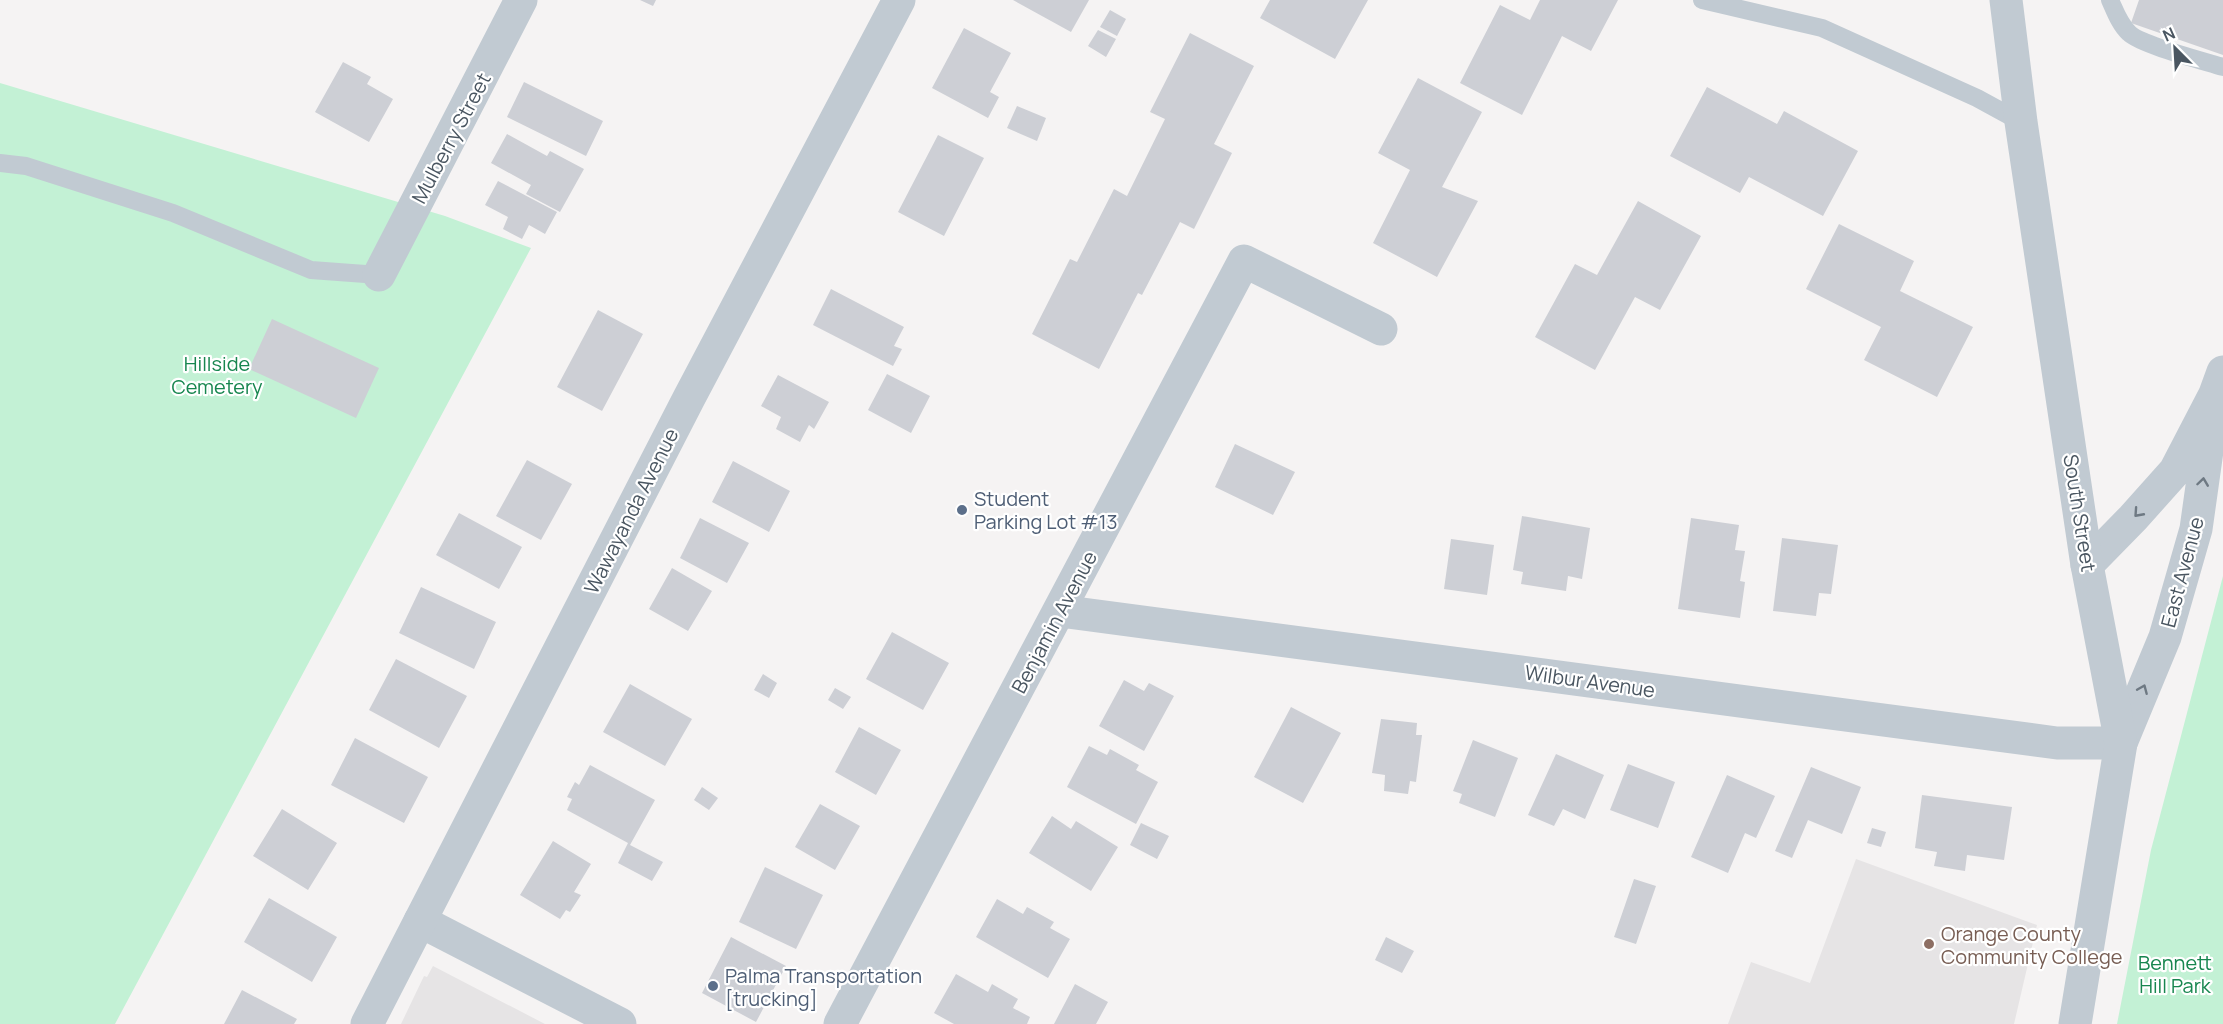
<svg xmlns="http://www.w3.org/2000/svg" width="2223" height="1024" viewBox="0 0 2223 1024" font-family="Manrope,sans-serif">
<rect width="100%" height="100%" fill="#f5f3f3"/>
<path fill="#e6e4e5" d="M 1856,859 L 2037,925 L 2014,1024 L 1728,1024 L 1751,962 L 1810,983 Z
M 433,966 L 545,1024 L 401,1024 L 424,976 L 427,977 Z"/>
<path fill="#c3f1d5" d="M 0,83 L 445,216 L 531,248 L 115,1024 L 0,1024 Z
M 2223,576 L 2223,1024 L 2117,1024 L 2151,850 Z"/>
<path fill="#cdcfd5" d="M 640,0 L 656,0 L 653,6 Z
M 1013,0 L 1089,0 L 1071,32 Z
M 1270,0 L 1368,0 L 1335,59 L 1260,18 Z
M 1540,0 L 1618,0 L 1591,51 L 1562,36 L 1522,115 L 1460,83 L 1500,5 L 1530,20 Z
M 2139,0 L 2223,0 L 2223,55 L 2131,23 Z
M 1110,10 L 1126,19 L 1117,36 L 1100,27 Z
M 964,28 L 1011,53 L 990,92 L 999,97 L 988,118 L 932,88 Z
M 1098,30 L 1116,39 L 1106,57 L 1088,46 Z
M 1190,33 L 1254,66 L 1214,144 L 1232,153 L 1194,229 L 1180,222 L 1142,295 L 1138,293 L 1099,369 L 1032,334 L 1070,259 L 1077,262 L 1114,189 L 1127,196 L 1165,119 L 1150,112 Z
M 343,62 L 371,77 L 367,84 L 393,99 L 369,142 L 315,112 Z
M 1418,78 L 1482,112 L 1442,187 L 1478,201 L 1437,277 L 1373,243 L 1410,170 L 1378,153 Z
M 524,82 L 603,121 L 586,156 L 507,117 Z
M 1707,87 L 1777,124 L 1784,111 L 1858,151 L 1823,216 L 1749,177 L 1740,193 L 1670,156 Z
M 1017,106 L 1046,118 L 1037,141 L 1007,128 Z
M 507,134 L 547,156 L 550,151 L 584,169 L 560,212 L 526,194 L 531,185 L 491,163 Z
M 938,135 L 984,158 L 944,236 L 898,212 Z
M 498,181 L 557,212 L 545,234 L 529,225 L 522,239 L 503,229 L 508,217 L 485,205 Z
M 1638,201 L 1701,236 L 1660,310 L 1635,297 L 1595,370 L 1535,337 L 1575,264 L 1597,275 Z
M 1839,224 L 1914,261 L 1900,291 L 1973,327 L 1937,397 L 1864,360 L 1881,327 L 1806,289 Z
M 831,289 L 904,327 L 894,346 L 902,349 L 893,366 L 813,325 Z
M 598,310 L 643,334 L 602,411 L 557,387 Z
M 272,319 L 379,368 L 356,418 L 249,369 Z
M 887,374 L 930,396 L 911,433 L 868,410 Z
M 778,375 L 829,402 L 814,429 L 809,425 L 800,442 L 776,429 L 781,417 L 761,406 Z
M 1235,444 L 1295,472 L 1273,515 L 1215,487 Z
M 527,460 L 572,484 L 541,540 L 496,516 Z
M 733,461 L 790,491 L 769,532 L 712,502 Z
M 459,513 L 522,547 L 499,589 L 436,555 Z
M 1522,516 L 1590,528 L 1582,579 L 1568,576 L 1566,591 L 1521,584 L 1523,572 L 1513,570 Z
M 700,518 L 749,543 L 727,583 L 680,558 Z
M 1691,518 L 1739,525 L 1735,550 L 1745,551 L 1740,581 L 1745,582 L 1740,618 L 1678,609 Z
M 1782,538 L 1838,545 L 1831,594 L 1819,593 L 1816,616 L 1773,611 Z
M 1451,539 L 1494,545 L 1487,595 L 1444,589 Z
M 672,568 L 712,591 L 688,631 L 649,609 Z
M 421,587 L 496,622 L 474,669 L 399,633 Z
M 892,632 L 949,663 L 923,710 L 866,679 Z
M 396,659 L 467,696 L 439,748 L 369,710 Z
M 763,674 L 777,683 L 769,698 L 754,690 Z
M 1124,680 L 1144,691 L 1149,683 L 1174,696 L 1144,751 L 1099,726 Z
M 630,684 L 692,719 L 665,766 L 603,732 Z
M 835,688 L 851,697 L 843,709 L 828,700 Z
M 1291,707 L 1341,733 L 1303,803 L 1254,777 Z
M 1381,719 L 1417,723 L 1416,735 L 1422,735 L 1416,782 L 1410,781 L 1408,794 L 1384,791 L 1385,775 L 1372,773 Z
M 859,727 L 901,750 L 876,795 L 835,772 Z
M 355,738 L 428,777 L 404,823 L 331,785 Z
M 1473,740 L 1518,758 L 1495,817 L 1459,803 L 1462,794 L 1453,791 Z
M 1089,746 L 1107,755 L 1110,749 L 1139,765 L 1136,770 L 1158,782 L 1136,824 L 1067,787 Z
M 1556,754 L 1604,775 L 1585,819 L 1563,809 L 1554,826 L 1528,815 Z
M 1628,764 L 1675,782 L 1658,828 L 1610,810 Z
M 590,765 L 655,800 L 630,845 L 663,862 L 652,881 L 618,863 L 628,843 L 567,810 L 572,799 L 567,797 L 575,782 L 579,785 Z
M 1811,767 L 1861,787 L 1842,834 L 1808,820 L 1792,858 L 1775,851 Z
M 1727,775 L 1775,796 L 1756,838 L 1745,833 L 1728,873 L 1691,857 Z
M 702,787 L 718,798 L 709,810 L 694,800 Z
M 1922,795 L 2012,807 L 2004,860 L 1967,855 L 1965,871 L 1934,866 L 1937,852 L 1915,848 Z
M 820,804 L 860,826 L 835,870 L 795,847 Z
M 282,809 L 337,843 L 308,890 L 253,856 Z
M 1052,816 L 1071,829 L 1076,821 L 1118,847 L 1091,891 L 1029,853 Z
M 1141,823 L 1169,836 L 1157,859 L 1130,845 Z
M 1872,828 L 1886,832 L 1881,847 L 1867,843 Z
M 553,841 L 591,864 L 574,892 L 581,895 L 570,912 L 566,910 L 560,919 L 520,895 Z
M 765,867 L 823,895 L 796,949 L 739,922 Z
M 1634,879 L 1656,886 L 1636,944 L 1614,937 Z
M 269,898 L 337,937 L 312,982 L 244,942 Z
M 997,899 L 1023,914 L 1027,907 L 1054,922 L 1050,928 L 1070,939 L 1048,978 L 976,937 Z
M 731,937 L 786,966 L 756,1022 L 702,993 Z
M 1386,937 L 1414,951 L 1402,973 L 1375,960 Z
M 956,974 L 988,992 L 992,984 L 1018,999 L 1013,1008 L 1030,1017 L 1027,1024 L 954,1024 L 934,1013 Z
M 1075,984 L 1108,1002 L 1096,1024 L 1054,1024 Z
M 242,990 L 297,1019 L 294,1024 L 224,1024 Z"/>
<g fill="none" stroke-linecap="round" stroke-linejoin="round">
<path stroke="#c1cad2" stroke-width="18" d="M 1702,0 L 1822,28 L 1977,98 L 2021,122
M 2110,0 C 2115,11 2120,25 2129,33 C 2141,45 2204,61 2223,67
M 0,163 L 26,166 L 173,213 L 311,270 L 379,275"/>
<path stroke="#c1cad2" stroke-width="33" d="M 379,275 L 521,0
M 2087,565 L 2133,518 L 2175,471 L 2215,394 L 2223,372
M 1060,611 L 2057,743 L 2121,743 L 2165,637 L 2196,529 L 2215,394
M 420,921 L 620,1024
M 840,1024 L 1244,261 L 1381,329"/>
<path stroke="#c1cad2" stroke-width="33" d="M 2006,0 L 2021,122 L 2087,565 L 2121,743 L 2075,1024
M 367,1024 L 689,398 L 899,0"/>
</g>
<defs><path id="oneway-chevron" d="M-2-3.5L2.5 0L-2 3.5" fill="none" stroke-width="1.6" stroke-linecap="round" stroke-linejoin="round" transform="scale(1.5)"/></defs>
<g stroke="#6e7983">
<use href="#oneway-chevron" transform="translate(2203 482) rotate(-82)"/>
<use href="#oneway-chevron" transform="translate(2138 513) rotate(132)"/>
<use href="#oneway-chevron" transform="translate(2143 689) rotate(-67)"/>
</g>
<g fill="#5c6f8a" stroke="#fff" stroke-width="2">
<circle cx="962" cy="510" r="6"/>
<circle cx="713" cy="986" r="6"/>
</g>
<circle fill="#8d6e63" stroke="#fff" stroke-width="2" cx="1929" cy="944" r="6"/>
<g text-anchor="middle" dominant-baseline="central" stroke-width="4.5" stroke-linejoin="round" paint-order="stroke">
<g font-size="20" fill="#4a5661" stroke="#fff">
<text transform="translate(451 138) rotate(-62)">Mulberry Street</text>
<text transform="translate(631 511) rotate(-63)">Wawayanda Avenue</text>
<text transform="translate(2080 513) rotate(81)">South Street</text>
<text transform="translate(2182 572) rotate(-75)">East Avenue</text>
<text transform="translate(1054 622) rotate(-62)">Benjamin Avenue</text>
<text transform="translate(1590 681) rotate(8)">Wilbur Avenue</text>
</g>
<g font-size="20" fill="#17864f" stroke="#fff">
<text x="217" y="363">Hillside<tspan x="217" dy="23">Cemetery</tspan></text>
<text x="2175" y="962">Bennett<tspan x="2175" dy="23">Hill Park</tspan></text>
</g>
<g font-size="20" fill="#4e5e75" stroke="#fff" text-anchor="start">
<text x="974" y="498">Student<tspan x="974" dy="23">Parking Lot #13</tspan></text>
<text x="725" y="975">Palma Transportation<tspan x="725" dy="23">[trucking]</tspan></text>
</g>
<g font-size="20" fill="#785e54" stroke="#fff" text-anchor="start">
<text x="1941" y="933">Orange County<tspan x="1941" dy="23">Community College</tspan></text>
</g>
</g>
<g transform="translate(2175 48) rotate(336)" stroke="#ffffff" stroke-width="4.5" paint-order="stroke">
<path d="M0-4.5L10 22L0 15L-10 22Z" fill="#4a5661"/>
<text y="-9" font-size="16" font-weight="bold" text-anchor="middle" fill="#4a5661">N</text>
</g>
</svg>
